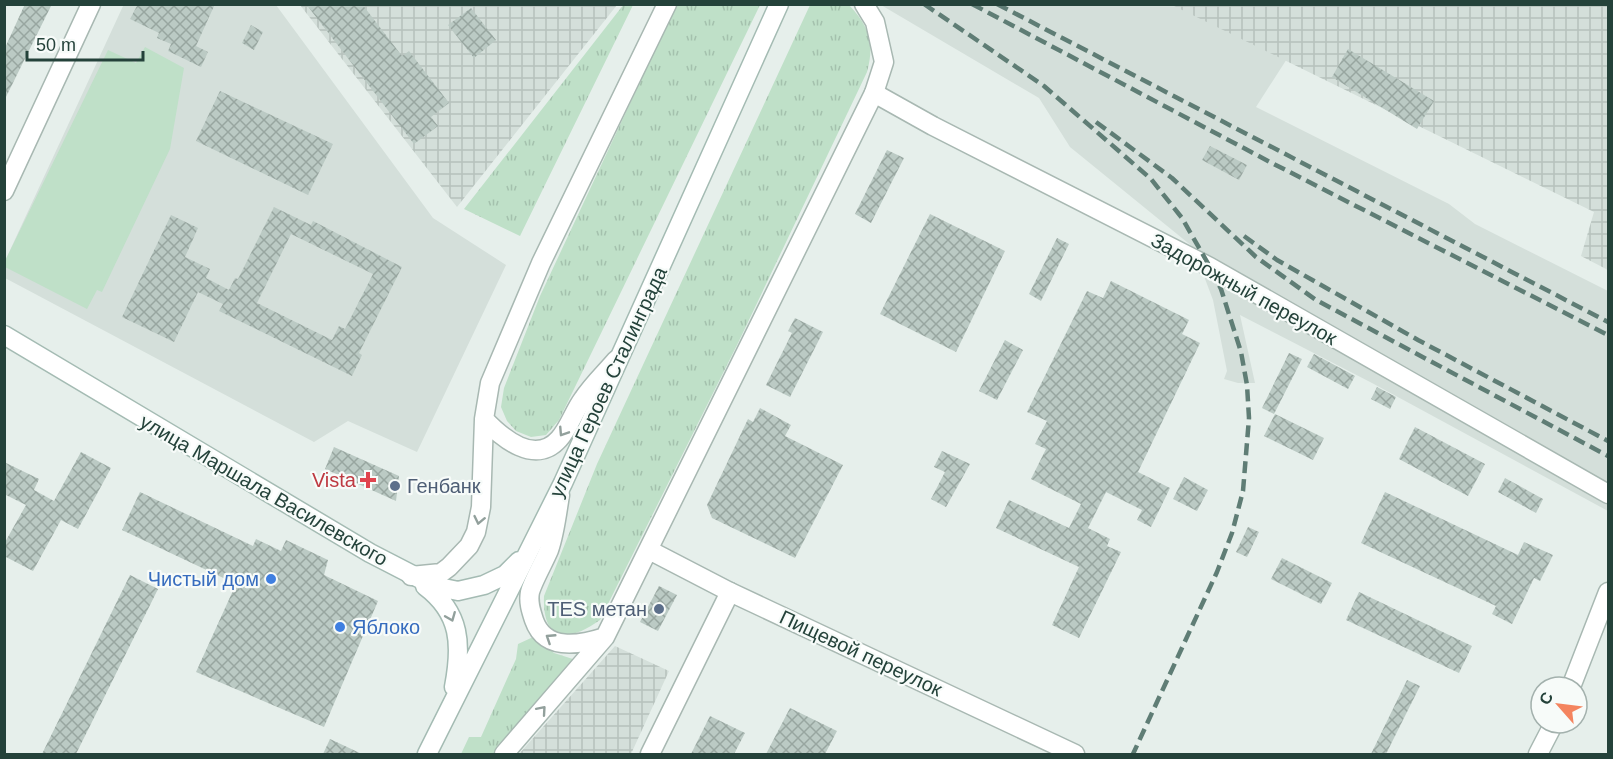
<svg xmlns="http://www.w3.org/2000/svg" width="1613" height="759" viewBox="0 0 1613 759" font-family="Arial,sans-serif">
<defs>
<pattern id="industrial-grid" width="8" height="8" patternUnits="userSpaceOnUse" patternTransform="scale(1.5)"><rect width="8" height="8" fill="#d4dfda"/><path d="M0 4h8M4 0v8" fill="none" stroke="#b6c1bc"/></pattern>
<pattern id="grass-tufts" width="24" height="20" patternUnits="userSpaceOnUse" patternTransform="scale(1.5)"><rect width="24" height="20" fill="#bfe0c8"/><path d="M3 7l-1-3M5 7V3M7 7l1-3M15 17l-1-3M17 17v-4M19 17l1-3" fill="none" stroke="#a4c1ad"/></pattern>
<pattern id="building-cross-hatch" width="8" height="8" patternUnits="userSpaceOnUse" patternTransform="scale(1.5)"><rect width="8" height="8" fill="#bbcac4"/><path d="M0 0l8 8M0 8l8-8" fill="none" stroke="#98a6a0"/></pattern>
</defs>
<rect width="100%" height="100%" fill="#e6efeb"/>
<path fill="#d4dfda" d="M 124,4 L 276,5 L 433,218 L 506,265 L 417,452 L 348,421 L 314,442 L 5,278 L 5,261 Z
M 1180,4 L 1310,23 L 1256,107 L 1449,204 L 1475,224 L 1608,291 L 1608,511 L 1372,383 L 1240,315 L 1255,383 L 1238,383 L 1224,379 L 1227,371 L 1213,300 L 1193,247 L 1070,147 L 1039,98 L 881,5 Z"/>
<path fill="url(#industrial-grid)" d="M 300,5 L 617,5 L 457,207 Z
M 1172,5 L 1608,5 L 1608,270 L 1581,256 L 1594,212 Z
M 615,646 L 669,671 L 631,754 L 519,754 Z"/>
<path fill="url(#grass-tufts)" d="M 624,4 L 633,5 L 520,236 L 464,209 Z
M 676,5 L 760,5 L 559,420 L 546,435 L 531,437 L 516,431 L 507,421 L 501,407 L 504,388 L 540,296 Z
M 810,5 L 849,5 C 869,26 875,43 867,72 L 738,343 L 600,620 C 568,643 542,642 544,596 L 597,464 Z
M 531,638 L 537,638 L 554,653 L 576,660 L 493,754 L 461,754 L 469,737 L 481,737 L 516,659 L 518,644 Z"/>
<path fill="#bfe0c8" d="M 145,47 L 184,68 L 170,149 L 102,292 L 97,290 L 87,309 L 5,267 L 5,261 L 108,50 L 136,63 Z"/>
<path fill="url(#building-cross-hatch)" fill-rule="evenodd" d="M 25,4 L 52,4 L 4,101 L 4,50 Z
M 138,4 L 215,4 L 196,46 L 208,52 L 201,67 L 168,51 L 171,44 L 157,38 L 159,33 L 130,19 Z
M 306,4 L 362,4 L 402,56 L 409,51 L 449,103 L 431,117 L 438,126 L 414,144 Z
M 471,8 L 496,40 L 474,58 L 448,25 Z
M 251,25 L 263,32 L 254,50 L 242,43 Z
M 1348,49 L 1434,101 L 1417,129 L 1332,77 Z
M 220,91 L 333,144 L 308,195 L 196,141 Z
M 1210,146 L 1247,165 L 1239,180 L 1202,160 Z
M 887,150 L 904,158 L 871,223 L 855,214 Z
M 274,207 L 311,225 L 313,221 L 402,267 L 359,353 L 362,355 L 352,376 L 219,311 L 223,304 L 198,292 L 174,342 L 122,317 L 171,215 L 198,228 L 185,257 L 210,269 L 206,278 L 229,290 L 235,278 L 238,279 ZM 291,234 L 373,274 L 345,329 L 339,326 L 332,340 L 257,303 Z
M 930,214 L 1005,251 L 956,352 L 880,314 Z
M 1057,238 L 1069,244 L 1041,301 L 1029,294 Z
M 1111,281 L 1189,320 L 1182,334 L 1200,343 L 1138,472 L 1170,488 L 1151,527 L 1137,520 L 1142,510 L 1106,492 L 1088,528 L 1110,539 L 1107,546 L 1121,552 L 1079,638 L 1052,625 L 1079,567 L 996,528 L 1009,500 L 1069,528 L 1081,504 L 1031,479 L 1046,449 L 1035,444 L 1047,421 L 1027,412 L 1087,291 L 1103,298 Z
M 795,318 L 823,332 L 790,397 L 766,385 L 792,333 L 788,331 Z
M 1005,340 L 1023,350 L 997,400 L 979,391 Z
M 1289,353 L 1302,359 L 1274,414 L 1262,408 Z
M 1314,354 L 1355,376 L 1348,389 L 1307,367 Z
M 1377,387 L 1396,397 L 1390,409 L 1371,399 Z
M 760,408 L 791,425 L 785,436 L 843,465 L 795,558 L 712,518 L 707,505 L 748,419 L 753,422 Z
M 1275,414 L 1324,438 L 1313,460 L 1264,436 Z
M 1415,427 L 1485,464 L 1468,496 L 1399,459 Z
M 334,447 L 399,476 L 396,501 L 325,469 Z
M 942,451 L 970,464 L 946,507 L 931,499 L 945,472 L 934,467 Z
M 81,452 L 111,468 L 78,529 L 61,520 L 33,571 L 4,556 L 4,544 L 26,505 L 4,494 L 4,462 L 39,479 L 34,490 L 54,501 Z
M 1184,477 L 1208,490 L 1197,511 L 1173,499 Z
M 1505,478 L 1543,499 L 1536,513 L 1498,492 Z
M 140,492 L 253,546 L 256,539 L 281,551 L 286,540 L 328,560 L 324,575 L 378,601 L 324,727 L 196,672 L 236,584 L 122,530 Z
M 1385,492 L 1518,555 L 1524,542 L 1553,555 L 1540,581 L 1534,578 L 1512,624 L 1492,614 L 1496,606 L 1361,543 Z
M 1248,527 L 1259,532 L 1247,557 L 1236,552 Z
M 1282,558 L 1332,583 L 1321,604 L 1271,579 Z
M 130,575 L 158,589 L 76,754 L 42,754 Z
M 659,586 L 677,595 L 658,631 L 640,622 Z
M 1359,592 L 1472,646 L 1459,673 L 1346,620 Z
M 1407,680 L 1420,686 L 1386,754 L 1371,754 Z
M 790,708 L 837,731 L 825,754 L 766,754 Z
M 710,716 L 745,733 L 734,754 L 691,754 Z
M 330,739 L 362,754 L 323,754 Z"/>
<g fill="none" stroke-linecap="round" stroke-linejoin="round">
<g stroke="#a8b8b2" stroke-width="21">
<path id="minor" d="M 874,93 L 933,126 L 1210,267 L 1608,494
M 4,191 L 91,4
M 1571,687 L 1608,592
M 650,754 L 730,592
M 1538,754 L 1554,723"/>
</g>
<g stroke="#a8b8b2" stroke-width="21">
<path id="tertiary" d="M 484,419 C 502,438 535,466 559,439 C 569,428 574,411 583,399 C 592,385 605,373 616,360
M 560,495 C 557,513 555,533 549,550 C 544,562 533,581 530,592 C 528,602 531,611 534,620 C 545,652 580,645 605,637
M 649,550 L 730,592 L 1075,754
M 411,576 L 441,573 L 449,567 L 469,546 L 476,532 L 481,507 L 484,419 L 490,383 L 541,263 L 667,4
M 504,754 L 605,637 L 874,93 L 884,62 L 875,22 L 864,4"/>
</g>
<g stroke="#a4bbb3" stroke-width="21">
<path id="secondary" d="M 4,335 L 370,553 L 434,586 L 458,591 L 484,585 L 505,575 L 519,561
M 425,586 C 461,613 462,645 454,687
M 427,754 L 563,483 L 779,4"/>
</g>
<use href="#minor" stroke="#fff" stroke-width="18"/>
<use href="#tertiary" stroke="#fff" stroke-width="18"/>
<use href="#secondary" stroke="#fff" stroke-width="18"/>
<path stroke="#5f7d75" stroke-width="4.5" stroke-dasharray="12 6" stroke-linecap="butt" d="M 924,4 L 1044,86 L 1151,179 L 1182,218 L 1210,267 L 1221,289 L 1241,352 L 1247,385 L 1249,418 L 1243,491 L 1232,533 L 1217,572 L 1133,754
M 972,4 L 1270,162 L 1608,335
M 997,4 L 1608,322
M 1096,122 L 1172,178 L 1256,257 L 1316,300 L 1608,456
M 1244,236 L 1277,260 L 1418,340 L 1608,441"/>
</g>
<defs><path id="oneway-chevron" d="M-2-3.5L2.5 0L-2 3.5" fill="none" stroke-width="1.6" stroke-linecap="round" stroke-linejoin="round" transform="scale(1.5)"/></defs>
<g stroke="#92a09c">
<use href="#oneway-chevron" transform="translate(563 432) rotate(123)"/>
<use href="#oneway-chevron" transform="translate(479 520) rotate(102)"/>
<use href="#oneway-chevron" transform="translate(451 617) rotate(68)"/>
<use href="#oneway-chevron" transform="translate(550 638) rotate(-147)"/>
<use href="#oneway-chevron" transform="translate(542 710) rotate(-49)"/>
</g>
<path fill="#e0444e" stroke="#f7fbf9" stroke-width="2" d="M365 471h6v6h6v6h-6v6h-6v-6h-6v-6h6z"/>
<g fill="#5c6f8a" stroke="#f7fbf9" stroke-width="2">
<circle cx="395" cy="486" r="6"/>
<circle cx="659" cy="609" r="6"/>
</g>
<g fill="#3f7fe0" stroke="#f7fbf9" stroke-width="2">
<circle cx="271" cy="579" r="6"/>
<circle cx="340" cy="627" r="6"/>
</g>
<g text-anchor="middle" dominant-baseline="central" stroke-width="4.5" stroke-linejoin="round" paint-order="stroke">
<g font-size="20" fill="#24423a" stroke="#f7fbf9">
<text transform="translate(1244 289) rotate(29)">Задорожный переулок</text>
<text transform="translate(608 382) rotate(-65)">улица Героев Сталинграда</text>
<text transform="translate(264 490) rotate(30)">улица Маршала Василевского</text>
<text transform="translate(861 653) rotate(25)">Пищевой переулок</text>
</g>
<g font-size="20" fill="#be3a42" stroke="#f7fbf9" text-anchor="end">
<text x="356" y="480">Vista</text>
</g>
<g font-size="20" fill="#4e5e75" stroke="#f7fbf9" text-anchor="start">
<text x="407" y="486">Генбанк</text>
<text x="647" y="609" text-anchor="end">TES метан</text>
</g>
<g font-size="20" fill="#366cbe" stroke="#f7fbf9" text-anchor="end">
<text x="259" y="579">Чистый дом</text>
<text x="352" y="627" text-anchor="start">Яблоко</text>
</g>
</g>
<rect width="1613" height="759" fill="none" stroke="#24423a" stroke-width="12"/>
<g transform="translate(1559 705) rotate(298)"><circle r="28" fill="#f7fbf9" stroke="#a3b1ad" stroke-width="1.5"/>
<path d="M0-4.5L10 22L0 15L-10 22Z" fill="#f4845f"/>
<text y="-9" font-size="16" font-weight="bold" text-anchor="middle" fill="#24423a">С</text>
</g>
<path d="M27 51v9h116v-9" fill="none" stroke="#24423a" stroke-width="3"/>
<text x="36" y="51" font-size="18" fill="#24423a" stroke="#f7fbf9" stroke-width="4.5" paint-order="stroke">50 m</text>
</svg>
